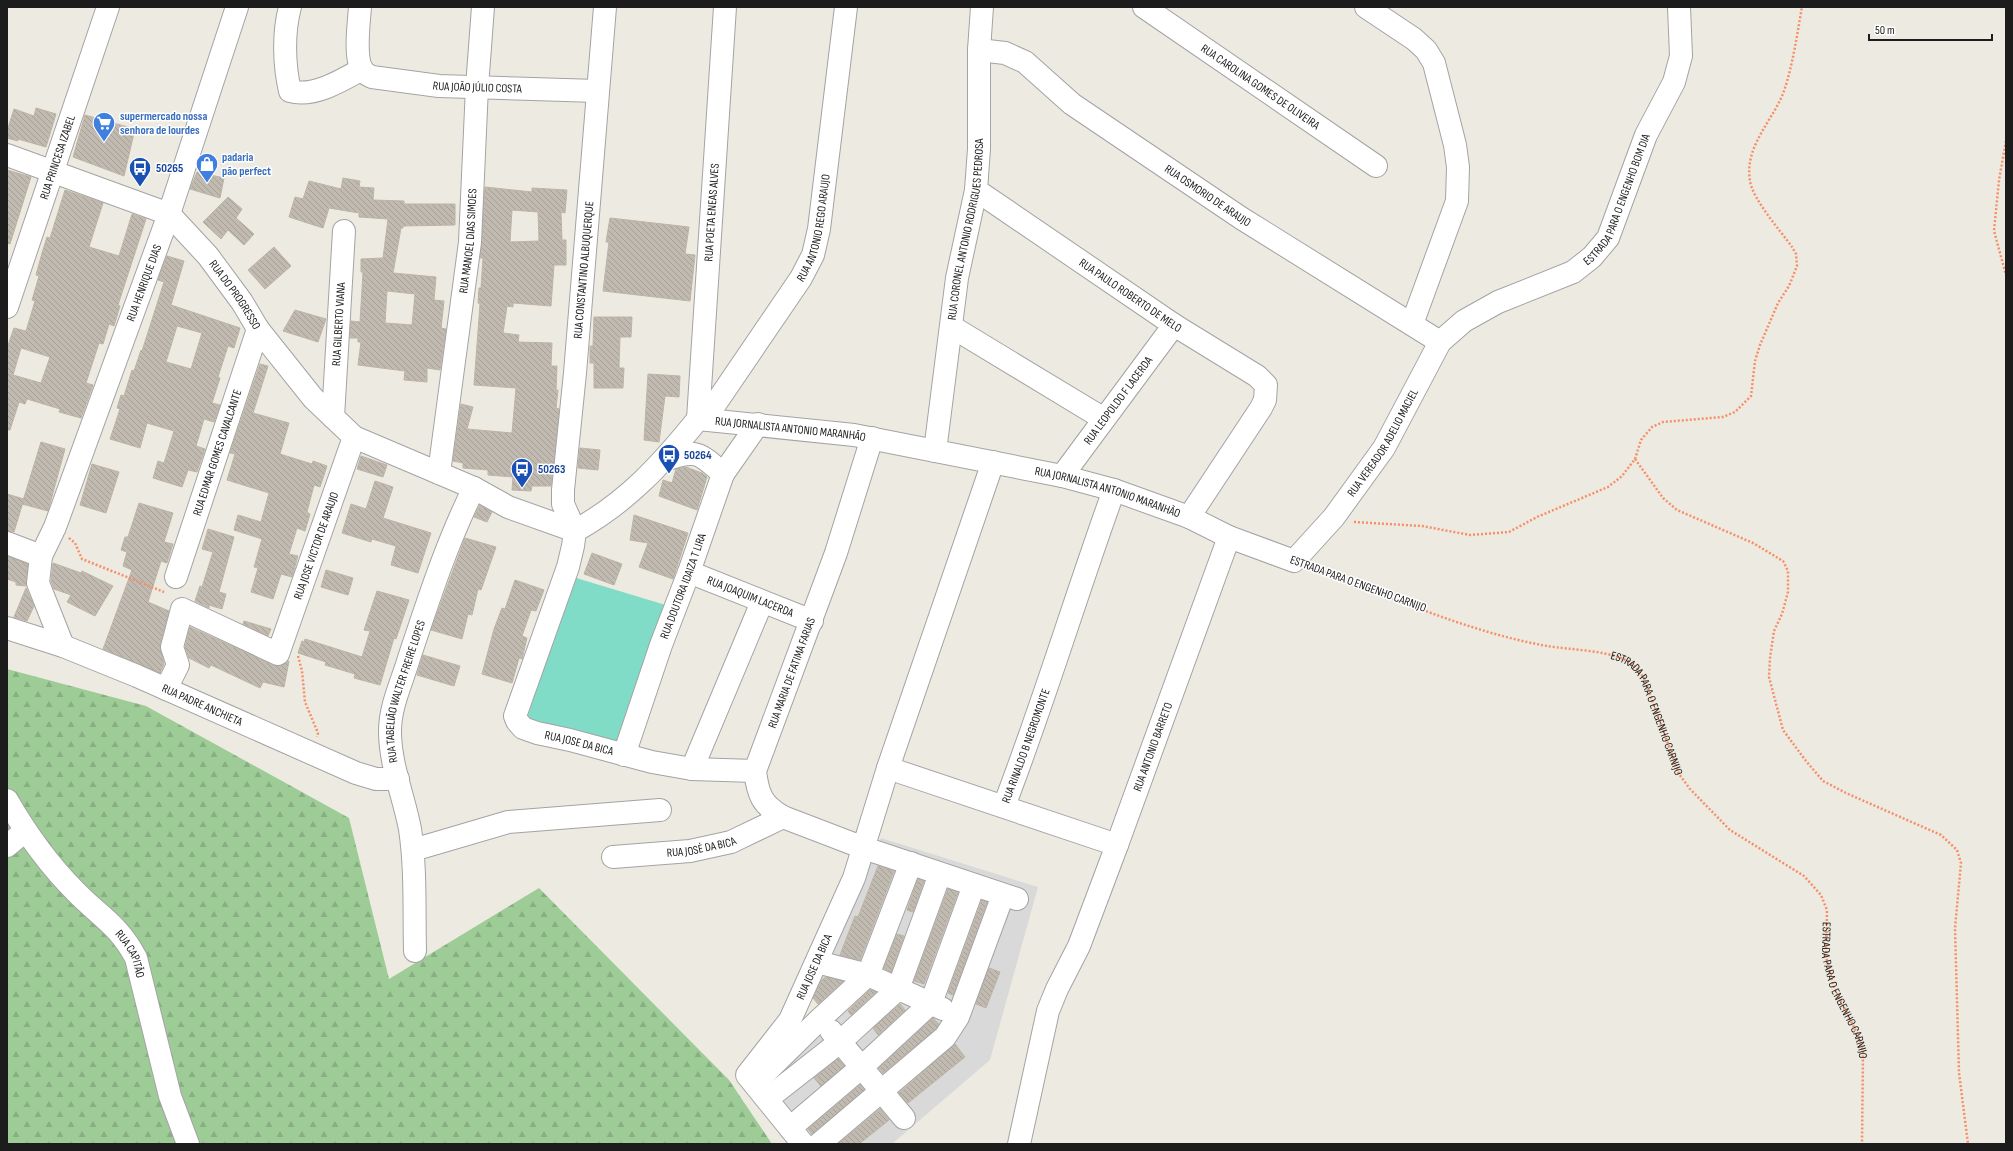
<svg xmlns="http://www.w3.org/2000/svg" width="2013" height="1151" viewBox="0 0 2013 1151" font-family="'Sofia Sans Condensed',sans-serif">
<defs>
<pattern id="forest-firs" width="22" height="20" patternUnits="userSpaceOnUse"><rect width="22" height="20" fill="#9ecc97"/><path d="M5 1l3.5 6h-7zM16 11l3.5 6h-7z" fill="#88af82"/></pattern>
<pattern id="building-back-hatch" width="6" height="6" patternUnits="userSpaceOnUse"><rect width="6" height="6" fill="#c1bab1"/><path d="M-1 5l2 2M0 0l6 6M5-1l2 2" fill="none" stroke="#a59f98"/></pattern>
</defs>
<rect width="100%" height="100%" fill="#edebe1"/>
<path fill="#dad9d9" d="M 881,838 L 1038,887 L 990,1060 L 892,1144 L 787,1144 L 750,1088 L 826,1009 L 813,994 L 818,978 L 834,953 L 817,962 Z"/>
<path fill="url(#forest-firs)" d="M 7,669 L 146,706 L 349,818 L 389,979 L 539,888 L 729,1080 L 772,1144 L 7,1144 Z"/>
<path fill="#80dbc7" d="M 573,577 L 669,606 L 619,744 L 527,718 Z"/>
<path fill="url(#building-back-hatch)" stroke="#beb4a4" fill-rule="evenodd" d="M 36,108 L 56,114 L 46,147 L 18,139 L 18,141 L 7,138 L 7,131 L 14,109 L 34,116 Z
M 85,115 L 135,129 L 124,176 L 73,157 Z
M 7,170 L 31,177 L 10,244 L 7,243 Z
M 197,172 L 224,178 L 220,198 L 190,189 Z
M 343,178 L 360,181 L 359,187 L 374,188 L 373,200 L 404,201 L 404,204 L 455,204 L 455,225 L 403,226 L 403,228 L 401,228 L 393,273 L 436,277 L 434,300 L 444,301 L 441,328 L 446,329 L 440,370 L 427,368 L 427,382 L 404,380 L 405,371 L 358,365 L 361,342 L 358,342 L 358,338 L 350,338 L 351,321 L 360,322 L 363,272 L 361,272 L 361,259 L 383,258 L 388,219 L 359,217 L 359,213 L 329,208 L 323,228 L 289,217 L 295,197 L 303,199 L 309,181 L 341,189 ZM 387,291 L 415,294 L 412,325 L 385,323 Z
M 485,187 L 532,192 L 532,188 L 567,190 L 565,213 L 561,212 L 562,240 L 566,240 L 566,265 L 554,265 L 551,306 L 513,303 L 513,307 L 507,306 L 503,333 L 519,335 L 518,342 L 552,343 L 551,366 L 557,366 L 556,390 L 558,390 L 556,408 L 559,409 L 551,486 L 532,486 L 531,491 L 512,490 L 513,477 L 488,475 L 488,470 L 463,468 L 463,463 L 453,461 L 461,404 L 473,407 L 467,429 L 512,433 L 516,388 L 474,385 L 480,304 L 478,303 L 479,288 L 481,288 L 483,258 L 480,258 ZM 512,210 L 538,212 L 539,241 L 510,242 Z
M 65,190 L 103,203 L 89,247 L 119,256 L 132,214 L 146,219 L 118,305 L 120,306 L 114,326 L 109,324 L 103,344 L 99,343 L 86,383 L 93,385 L 81,418 L 59,412 L 60,409 L 27,399 L 25,404 L 19,402 L 10,430 L 7,430 L 7,348 L 14,328 L 26,331 L 35,301 L 32,300 L 39,276 L 36,275 L 42,253 L 47,237 L 50,238 ZM 21,348 L 50,357 L 41,383 L 13,375 Z
M 228,197 L 242,209 L 236,218 L 254,234 L 244,245 L 228,230 L 221,239 L 203,222 Z
M 610,218 L 689,227 L 685,254 L 695,255 L 690,301 L 603,291 L 609,242 L 606,242 Z
M 274,247 L 291,266 L 265,289 L 248,270 Z
M 167,256 L 184,261 L 171,305 L 240,328 L 234,348 L 228,346 L 218,377 L 220,378 L 212,403 L 220,405 L 214,422 L 204,419 L 196,446 L 205,449 L 197,472 L 188,470 L 182,487 L 153,478 L 158,461 L 164,463 L 174,431 L 147,423 L 140,448 L 110,439 L 120,409 L 117,408 L 121,395 L 124,396 L 132,370 L 134,371 L 141,350 L 142,351 L 164,282 L 158,280 ZM 177,326 L 202,333 L 191,369 L 166,362 Z
M 295,310 L 326,319 L 318,342 L 283,331 Z
M 594,317 L 632,317 L 631,337 L 620,337 L 619,368 L 624,368 L 623,388 L 594,388 L 594,363 L 590,363 L 590,346 L 593,346 Z
M 260,364 L 268,366 L 253,413 L 289,423 L 280,454 L 312,464 L 313,461 L 327,466 L 320,487 L 314,485 L 307,512 L 310,514 L 305,531 L 297,528 L 289,554 L 298,556 L 292,577 L 281,574 L 273,599 L 251,592 L 258,568 L 254,567 L 262,539 L 234,530 L 238,515 L 261,522 L 269,493 L 227,480 L 235,454 L 230,453 Z
M 648,374 L 680,376 L 679,397 L 665,396 L 659,442 L 644,440 Z
M 41,442 L 65,449 L 48,511 L 22,504 Z
M 580,448 L 600,450 L 598,470 L 578,468 Z
M 361,456 L 387,465 L 383,477 L 357,469 Z
M 92,464 L 119,472 L 106,513 L 80,505 Z
M 686,467 L 702,473 L 707,477 L 697,510 L 659,496 L 663,480 L 672,483 L 676,469 Z
M 375,481 L 393,487 L 383,518 L 431,533 L 418,573 L 391,565 L 396,546 L 372,539 L 371,542 L 342,533 L 351,504 L 366,509 Z
M 7,494 L 24,499 L 14,532 L 7,531 Z
M 139,503 L 173,513 L 164,542 L 173,544 L 167,563 L 161,561 L 148,602 L 169,611 L 160,644 L 164,664 L 160,673 L 103,649 L 132,570 L 123,566 L 127,552 L 121,550 L 125,537 L 128,537 Z
M 480,505 L 492,512 L 487,522 L 474,517 Z
M 634,515 L 688,533 L 673,579 L 639,567 L 648,543 L 630,540 Z
M 208,529 L 234,537 L 219,592 L 226,594 L 222,609 L 209,605 L 209,608 L 195,601 L 200,586 L 202,587 L 213,552 L 202,549 Z
M 465,538 L 496,547 L 481,590 L 478,589 L 472,615 L 468,614 L 462,639 L 431,630 Z
M 592,553 L 622,564 L 614,585 L 584,574 Z
M 7,556 L 28,564 L 26,586 L 16,585 L 16,582 L 7,579 Z
M 53,563 L 81,573 L 82,571 L 113,586 L 95,616 L 67,602 L 71,595 L 54,589 L 51,581 Z
M 326,570 L 353,578 L 348,595 L 321,587 Z
M 515,580 L 544,590 L 536,611 L 531,610 L 522,636 L 527,638 L 522,659 L 519,658 L 512,683 L 482,674 L 494,629 L 502,608 L 505,609 Z
M 26,588 L 34,606 L 27,621 L 14,617 Z
M 377,591 L 409,600 L 396,639 L 394,638 L 380,685 L 354,678 L 355,674 L 325,665 L 326,662 L 298,653 L 302,641 L 304,642 L 305,639 L 362,657 L 370,631 L 364,630 Z
M 244,621 L 271,629 L 268,636 L 243,624 Z
M 190,627 L 273,665 L 280,666 L 289,661 L 284,687 L 263,682 L 260,688 L 211,665 L 209,668 L 189,658 L 185,647 Z
M 423,655 L 460,666 L 454,686 L 417,675 Z
M 878,866 L 894,871 L 860,960 L 840,955 L 855,916 L 858,917 Z
M 918,879 L 924,881 L 913,912 L 907,910 Z
M 948,889 L 958,892 L 924,984 L 914,981 Z
M 982,900 L 987,902 L 953,995 L 948,993 Z
M 897,934 L 904,936 L 891,972 L 884,968 Z
M 989,968 L 1000,972 L 986,1008 L 976,1004 Z
M 826,977 L 843,981 L 818,1004 L 813,998 L 822,980 Z
M 870,990 L 876,992 L 851,1015 L 848,1011 Z
M 900,1004 L 905,1010 L 878,1035 L 873,1028 Z
M 933,1018 L 939,1024 L 936,1029 L 883,1073 L 879,1068 Z
M 955,1044 L 965,1057 L 908,1103 L 899,1093 Z
M 838,1059 L 844,1066 L 821,1086 L 814,1078 Z
M 860,1085 L 864,1090 L 812,1134 L 808,1129 Z
M 880,1109 L 889,1120 L 859,1144 L 838,1144 Z"/>
<g fill="none" stroke-linecap="round" stroke-linejoin="round">
<g stroke="#a3a3a3" stroke-width="24">
<g id="minor">
<path d="M 290,7 C 283,33 284,65 290,91 C 313,98 343,80 362,69"/>
<path id="s2" d="M 360,7 C 359,23 354,56 362,70 C 365,74 368,75 372,77 L 439,86 L 597,91"/>
<path id="s3" d="M 605,7 L 575,373 L 563,490 L 563,504 L 575,531 L 573,546 L 568,567 L 515,716 L 517,721 L 523,728 L 537,733 L 570,740 L 652,762 L 692,769 L 755,771"/>
<path id="s4" d="M 1144,7 L 1376,166"/>
<path d="M 1366,7 L 1414,39 L 1426,50 L 1434,63 L 1455,145 L 1458,167 L 1457,201 L 1412,324"/>
<path id="s5" d="M 979,50 L 1005,53 L 1025,62 L 1072,104 L 1241,218 L 1440,342"/>
<path id="s6" d="M 7,155 L 169,214 L 208,256 L 242,302 L 258,329 L 313,398 L 354,437 L 474,488 L 508,507 L 575,531 C 627,502 661,465 698,419"/>
<path id="s7" d="M 976,190 L 1174,325 L 1257,376 L 1266,385 L 1265,400 L 1261,408 L 1189,517"/>
<path id="s8" d="M 7,307 L 108,7"/>
<path d="M 952,327 L 1104,419"/>
<path id="s9" d="M 333,417 L 344,231"/>
<path id="s10" d="M 698,419 L 854,435 L 1062,476 L 1114,490 L 1189,517 L 1229,537 L 1294,561 L 1334,517 L 1384,448 L 1440,342 L 1464,321 L 1498,302 L 1573,272 L 1592,257 L 1608,238 L 1646,135 L 1674,82 L 1681,56 L 1679,7"/>
<path id="s11" d="M 698,419 L 725,7"/>
<path id="s12" d="M 705,419 L 801,278 L 813,255 L 819,229 L 846,7"/>
<path d="M 872,438 L 836,553 L 755,771 C 758,795 762,805 783,817 L 864,848 L 1017,899"/>
<path id="s13" d="M 935,451 L 957,278 L 976,190 L 979,149 L 979,50 L 982,7"/>
<path d="M 665,460 C 696,449 699,452 723,474"/>
<path id="s14" d="M 439,473 L 470,242 L 477,87 L 483,7"/>
<path id="s15" d="M 1062,476 L 1174,325"/>
<path d="M 7,543 L 41,556"/>
<path id="s16" d="M 689,572 L 812,621"/>
<path id="s17" d="M 176,577 L 258,329"/>
<path id="s18" d="M 7,628 L 63,646 L 137,676 L 356,773 L 376,779 L 398,779"/>
<path id="s19" d="M 63,646 L 38,583 L 41,556 L 55,527 L 169,214 L 237,7"/>
<path id="s20" d="M 166,689 L 178,665 L 172,647 L 182,609 L 278,654 L 354,437"/>
<path id="s21" d="M 624,755 L 661,645 L 689,572 L 723,474 L 758,424"/>
<path id="s22" d="M 888,768 L 1117,845 L 1229,537"/>
<path d="M 692,769 L 762,602"/>
<path id="s23" d="M 7,800 C 26,833 48,864 75,891 C 99,916 119,925 136,958 L 170,1096 L 188,1144"/>
<path id="s24" d="M 1004,806 C 1044,702 1076,595 1114,490"/>
<path d="M 7,846 L 25,831"/>
<path d="M 413,850 L 508,822 L 660,810"/>
<path id="s25" d="M 613,857 L 690,851 L 731,842 L 783,817"/>
<path id="s26" d="M 415,951 C 414,910 416,869 410,829 C 404,797 390,765 390,731 C 390,706 402,682 409,658 C 428,601 447,542 474,488"/>
<path d="M 817,962 L 868,975 L 943,1009"/>
<path d="M 831,1031 L 904,1118"/>
<path d="M 757,1081 L 820,1019 L 868,975 L 911,863"/>
<path d="M 767,1099 L 841,1041 L 898,989 L 940,874"/>
<path d="M 790,1128 L 863,1066 L 931,1003 L 974,885"/>
<path id="s27" d="M 803,1144 L 747,1075 L 790,1020 L 854,878 L 888,768 L 993,462"/>
<path d="M 819,1144 L 945,1037 L 958,1017 L 1003,895"/>
<path d="M 1019,1144 L 1048,1011 L 1057,989 L 1079,946 L 1117,845"/>
</g>
</g>
<g stroke="#f68f69" stroke-width="2.5" stroke-dasharray="2 2" stroke-linecap="butt">
<path d="M 2006,141 L 1999,180 L 1994,231 L 2006,275"/>
<path d="M 1635,459 L 1663,498 L 1677,510 L 1753,543 L 1783,561 L 1788,571 L 1788,592 L 1782,614 L 1774,631 L 1770,658 L 1769,677 L 1783,730 L 1806,761 L 1823,781 L 1846,793 L 1941,835 L 1957,850 L 1961,863 L 1955,928 L 1959,1073 L 1968,1144"/>
<path d="M 1354,522 L 1422,526 L 1470,535 L 1509,532 L 1537,517 L 1608,487 L 1622,476 L 1635,459 L 1641,440 L 1652,427 L 1663,422 L 1723,417 L 1735,412 L 1751,396 L 1755,361 L 1760,345 L 1778,303 L 1789,286 L 1797,266 L 1796,254 L 1792,247 C 1780,230 1753,200 1750,181 C 1744,146 1773,121 1784,91 C 1793,64 1797,35 1802,7"/>
<path d="M 69,538 L 75,543 L 82,559 L 164,592"/>
<path id="s1" d="M 1314,568 C 1389,596 1468,632 1547,646 C 1570,650 1614,650 1632,664 C 1637,668 1640,673 1644,678 L 1679,774 L 1690,789 L 1730,830 L 1804,876 L 1821,895 L 1827,910 L 1826,957 L 1834,988 L 1858,1035 L 1863,1052 L 1862,1144"/>
<path d="M 298,656 L 302,671 L 305,702 L 318,733 L 317,737"/>
</g>
<use href="#minor" stroke="#fff" stroke-width="22"/>
</g>
<defs>
<g id="supermarket-pin" transform="scale(1.15)"><path d="M0 17L-7.5 6A9.5 9.5 0 1 1 7.5 6Z" fill="#3f7fe0" stroke="#fff"/><path d="M-6-5.5h2.5l.6 2H6L4.5 2H-2.5L-4.4-4H-6ZM-1.5 3.2a1.3 1.3 0 1 0 .1 0ZM3 3.2a1.3 1.3 0 1 0 .1 0Z" fill="#fff"/></g>
<g id="shop-pin" transform="scale(1.15)"><path d="M0 17L-7.5 6A9.5 9.5 0 1 1 7.5 6Z" fill="#3f7fe0" stroke="#fff"/><path d="M-5-2.5h2.3a2.7 3.5 0 0 1 5.4 0H5L5.5 6h-11ZM-1.5-2.5h3a1.5 2.3 0 0 0-3 0Z" fill="#fff"/></g>
<g id="bus-pin" transform="scale(1.15)"><path d="M0 17L-7.5 6A9.5 9.5 0 1 1 7.5 6Z" fill="#1a4fb4" stroke="#fff"/><path d="M-5-6H5V4H4V6H2V4H-2V6H-4V4H-5ZM-3.5-4V0h7V-4ZM-3.5 1.2v1.5H-2V1.2ZM2 1.2v1.5H3.5V1.2Z" fill="#fff"/></g>
</defs>
<g fill-rule="evenodd">
<use href="#supermarket-pin" x="104" y="123"/>
<use href="#shop-pin" x="207" y="164"/>
<use href="#bus-pin" x="140" y="168"/>
<use href="#bus-pin" x="669" y="455"/>
<use href="#bus-pin" x="522" y="469"/>
</g>
<g text-anchor="middle" dominant-baseline="central" stroke-width="3" stroke-linejoin="round" paint-order="stroke">
<g font-size="12" fill="#1c1c1c" stroke="#fff">
<text stroke="none"><textPath href="#s2" startOffset="182">RUA JOÃO JÚLIO COSTA</textPath></text>
<text stroke="none"><textPath href="#s4" startOffset="141">RUA CAROLINA GOMES DE OLIVEIRA</textPath></text>
<text stroke="none"><textPath href="#s8" startOffset="158">RUA PRINCESA IZABEL</textPath></text>
<text stroke="none"><textPath href="#s5" startOffset="275">RUA OSMORIO DE ARAUJO</textPath></text>
<text stroke="none"><textPath href="#s10" startOffset="1120">ESTRADA PARA O ENGENHO BOM DIA</textPath></text>
<text stroke="none"><textPath href="#s11" startOffset="207">RUA POETA ENEAS ALVES</textPath></text>
<text stroke="none"><textPath href="#s12" startOffset="223">RUA ANTONIO REGO ARAUJO</textPath></text>
<text stroke="none"><textPath href="#s13" startOffset="224">RUA CORONEL ANTONIO RODRIGUES PEDROSA</textPath></text>
<text stroke="none"><textPath href="#s14" startOffset="234">RUA MANOEL DIAS SIMOES</textPath></text>
<text transform="translate(584 270) rotate(-85)">RUA CONSTANTINO ALBUQUERQUE</text>
<text stroke="none"><textPath href="#s19" startOffset="387">RUA HENRIQUE DIAS</textPath></text>
<text stroke="none"><textPath href="#s6" startOffset="277">RUA DO PROGRESSO</textPath></text>
<text stroke="none"><textPath href="#s7" startOffset="187">RUA PAULO ROBERTO DE MELO</textPath></text>
<text stroke="none"><textPath href="#s9" startOffset="93">RUA GILBERTO VIANA</textPath></text>
<text stroke="none"><textPath href="#s15" startOffset="94">RUA LEOPOLDO F LACERDA</textPath></text>
<text stroke="none"><textPath href="#s10" startOffset="93">RUA JORNALISTA ANTONIO MARANHÃO</textPath></text>
<text stroke="none"><textPath href="#s10" startOffset="765">RUA VEREADOR ADELIO MACIEL</textPath></text>
<text stroke="none"><textPath href="#s17" startOffset="131">RUA EDMAR GOMES CAVALCANTE</textPath></text>
<text stroke="none"><textPath href="#s10" startOffset="417">RUA JORNALISTA ANTONIO MARANHÃO</textPath></text>
<text stroke="none"><textPath href="#s20" startOffset="306">RUA JOSE VICTOR DE ARAUJO</textPath></text>
<text transform="translate(1358 584) rotate(20)">ESTRADA PARA O ENGENHO CARNIJO</text>
<text stroke="none"><textPath href="#s21" startOffset="179">RUA DOUTORA IDAIZA T LIRA</textPath></text>
<text stroke="none"><textPath href="#s16" startOffset="66">RUA JOAQUIM LACERDA</textPath></text>
<text transform="translate(792 673) rotate(-70)">RUA MARIA DE FATIMA FARIAS</text>
<text stroke="none"><textPath href="#s26" startOffset="264">RUA TABELIÃO WALTER FREIRE LOPES</textPath></text>
<text stroke="none"><textPath href="#s18" startOffset="210">RUA PADRE ANCHIETA</textPath></text>
<text stroke="none"><textPath href="#s1" startOffset="383">ESTRADA PARA O ENGENHO CARNIJO</textPath></text>
<text stroke="none"><textPath href="#s3" startOffset="796">RUA JOSE DA BICA</textPath></text>
<text stroke="none"><textPath href="#s24" startOffset="64">RUA RINALDO B NEGROMONTE</textPath></text>
<text stroke="none"><textPath href="#s22" startOffset="346">RUA ANTONIO BARRETO</textPath></text>
<text stroke="none"><textPath href="#s25" startOffset="89">RUA JOSÉ DA BICA</textPath></text>
<text stroke="none"><textPath href="#s23" startOffset="199">RUA CAPITÃO</textPath></text>
<text stroke="none"><textPath href="#s27" startOffset="217">RUA JOSE DA BICA</textPath></text>
<text stroke="none"><textPath href="#s1" startOffset="743">ESTRADA PARA O ENGENHO CARNIJO</textPath></text>
</g>
<g font-size="12" font-weight="bold" fill="#366cbe" stroke="#fff" text-anchor="start">
<text x="120" y="116">supermercado nossa<tspan x="120" dy="14">senhora de lourdes</tspan></text>
<text x="222" y="157">padaria<tspan x="222" dy="14">pão perfect</tspan></text>
</g>
<g font-size="12" font-weight="bold" fill="#164399" stroke="#fff" text-anchor="start">
<text x="156" y="168">50265</text>
<text x="684" y="455">50264</text>
<text x="538" y="469">50263</text>
</g>
</g>
<rect width="2013" height="1151" fill="none" stroke="#1c1c1c" stroke-width="16"/>
<path d="M1869 34v6h123v-6" fill="none" stroke="#1c1c1c" stroke-width="2"/>
<text x="1875" y="34" font-size="12" fill="#1c1c1c" stroke="#ffffff" stroke-width="3" paint-order="stroke">50 m</text>
</svg>
